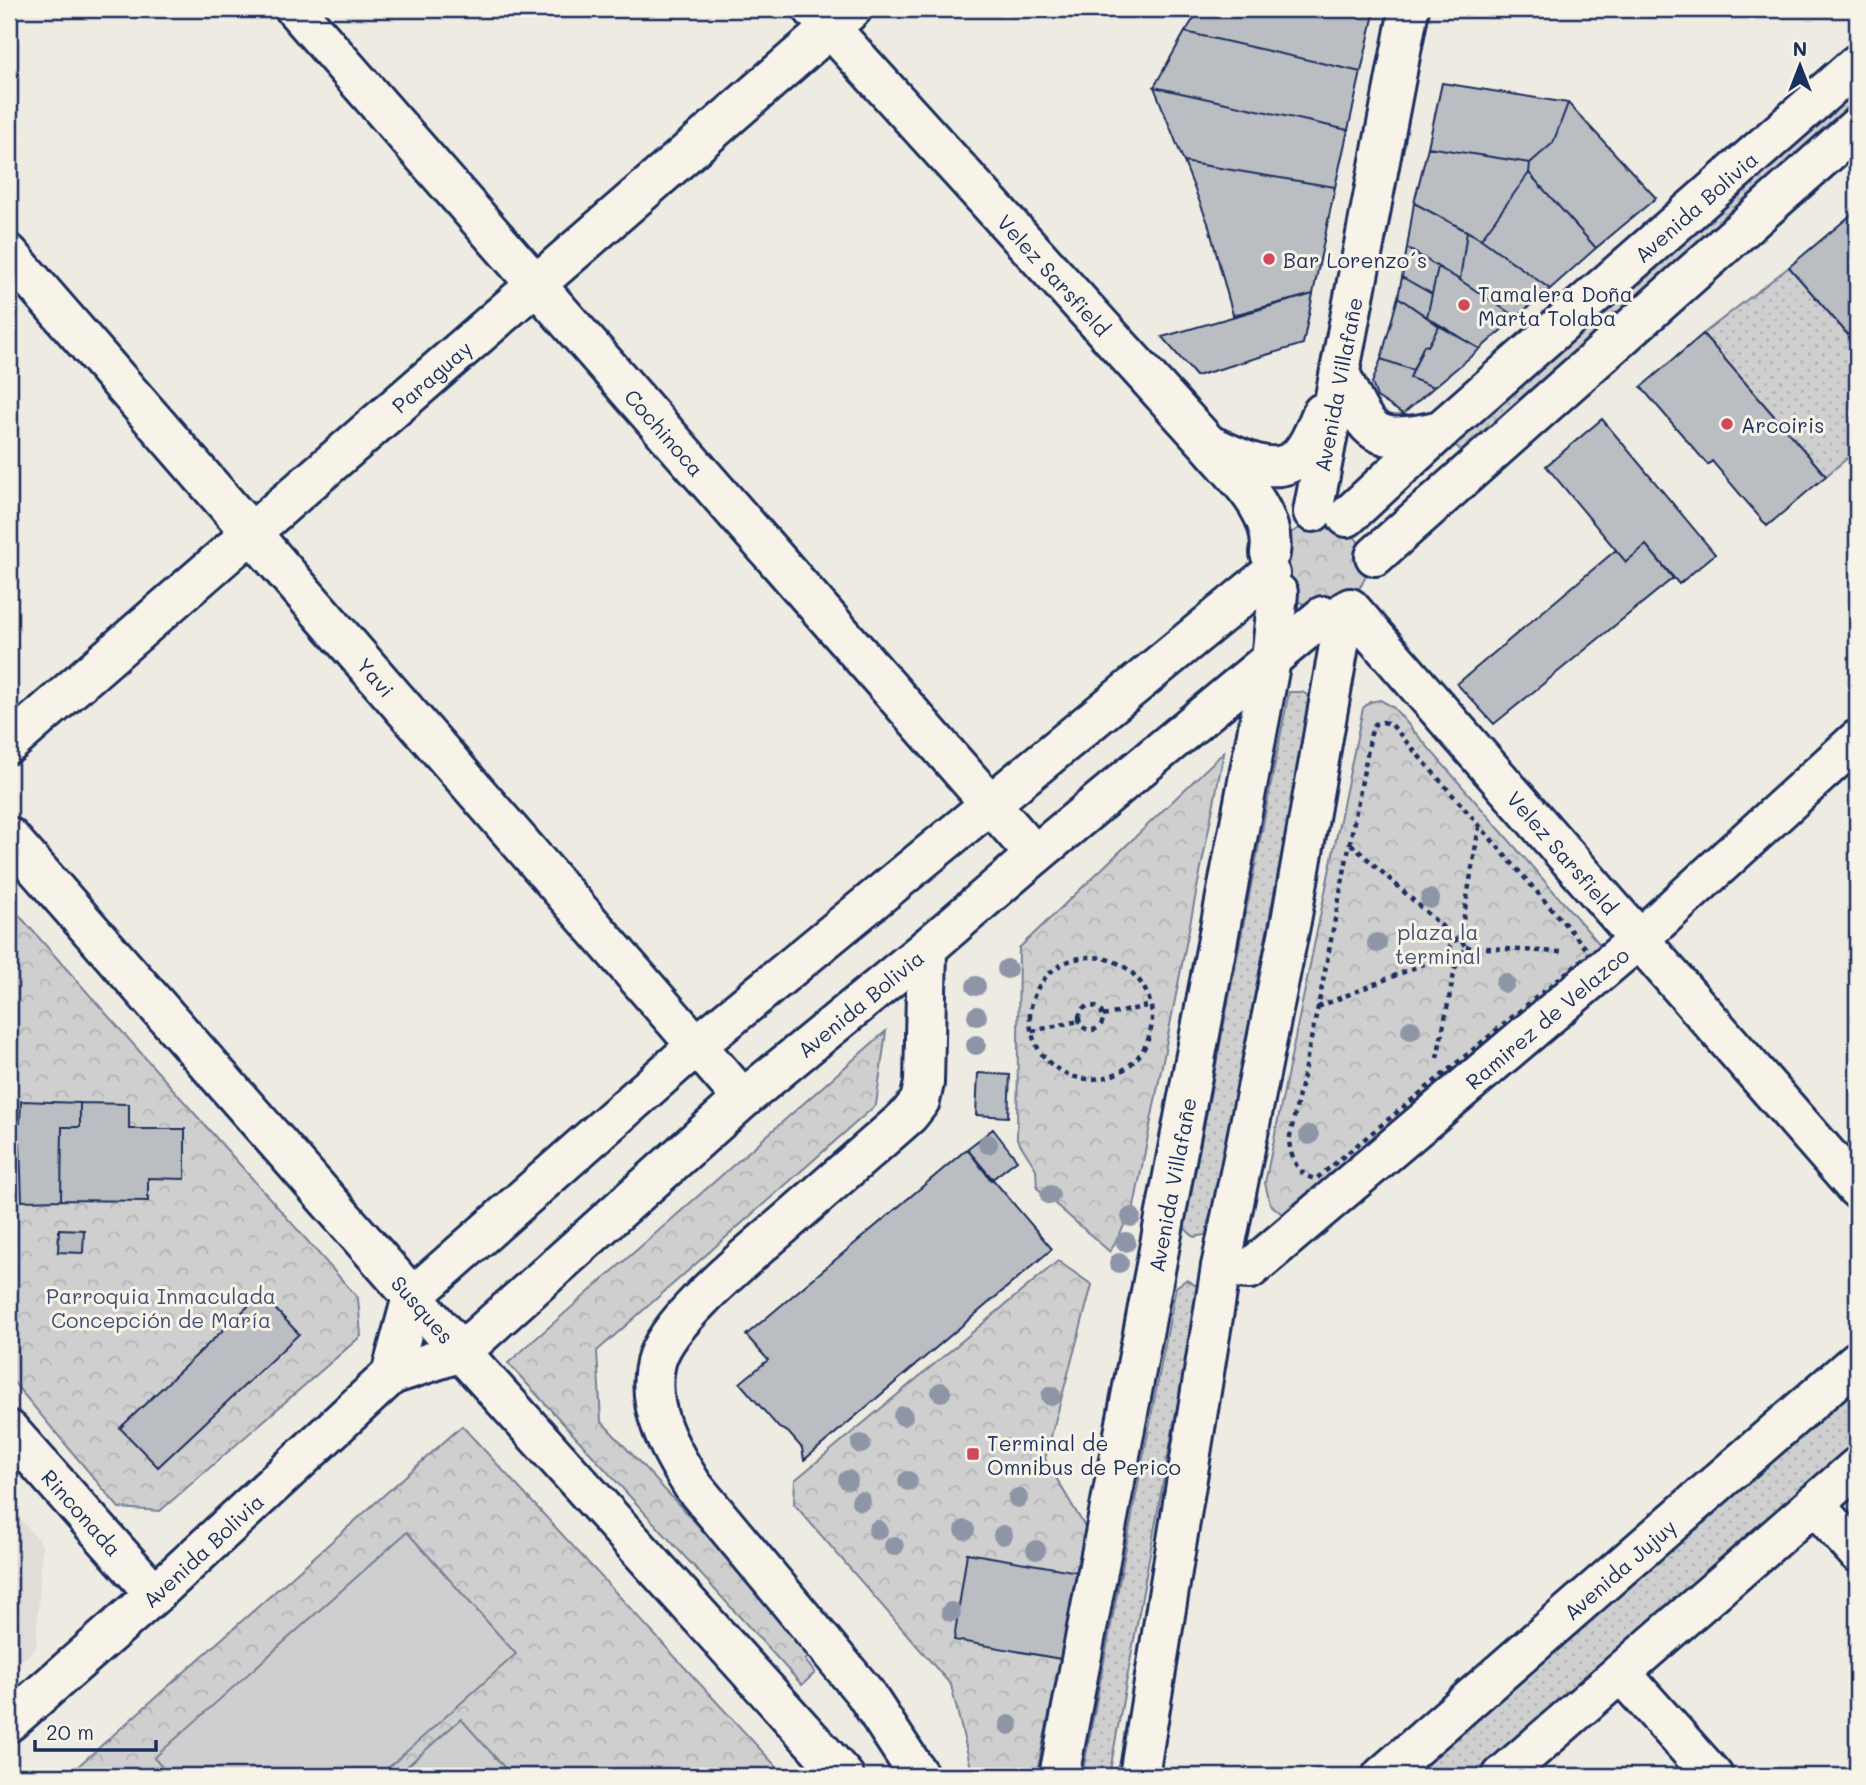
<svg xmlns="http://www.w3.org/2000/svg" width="1866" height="1785" viewBox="0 0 1866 1785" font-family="Mali,sans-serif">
<defs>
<pattern id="grass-dots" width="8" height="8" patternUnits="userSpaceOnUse" patternTransform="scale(1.75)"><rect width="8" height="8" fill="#cfcfcf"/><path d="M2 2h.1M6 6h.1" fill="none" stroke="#b1b2b4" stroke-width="1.8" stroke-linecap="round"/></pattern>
<pattern id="park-crowns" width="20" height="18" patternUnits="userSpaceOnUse" patternTransform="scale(1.75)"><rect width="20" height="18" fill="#cfcfcf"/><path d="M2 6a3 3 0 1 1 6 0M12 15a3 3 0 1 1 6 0" fill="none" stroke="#b1b2b4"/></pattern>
</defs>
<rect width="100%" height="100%" fill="#eeebe2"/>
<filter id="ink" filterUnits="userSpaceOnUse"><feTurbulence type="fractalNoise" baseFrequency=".0143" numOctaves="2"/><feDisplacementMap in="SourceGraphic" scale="14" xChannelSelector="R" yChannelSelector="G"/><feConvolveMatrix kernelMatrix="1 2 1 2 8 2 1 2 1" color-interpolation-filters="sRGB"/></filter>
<g filter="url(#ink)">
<path fill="#deddd8" d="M 9,1506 L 42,1544 L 36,1648 L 9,1671 Z"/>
<path fill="url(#grass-dots)" stroke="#757f96" stroke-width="2" d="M 1857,64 L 1857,127 L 1476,466 L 1441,430 Z
M 1789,267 L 1857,345 L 1857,450 L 1826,476 L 1703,334 Z
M 1289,692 L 1302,692 L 1311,697 L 1210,1234 L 1194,1237 L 1184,1228 Z
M 1186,1280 L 1199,1287 L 1109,1776 L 1082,1776 L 1176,1287 Z
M 1857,1361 L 1857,1467 L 1502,1776 L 1382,1776 Z"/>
<path fill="url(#park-crowns)" stroke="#757f96" stroke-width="2" d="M 1333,522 C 1359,533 1380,564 1357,591 C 1352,596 1344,597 1337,599 C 1314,607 1294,611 1286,582 C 1284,574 1279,563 1279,556 C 1280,527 1311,524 1333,522 Z
M 1380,700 L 1393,707 L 1609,955 L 1303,1211 L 1283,1215 L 1270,1204 L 1265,1183 L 1363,708 L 1370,702 Z
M 1224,752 L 1134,1207 L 1110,1252 L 1037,1188 L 1036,1169 L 1017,1139 L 1019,948 Z
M 9,904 L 358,1298 L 361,1336 L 160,1511 L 119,1508 L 9,1377 Z
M 886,1031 L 876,1105 L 597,1351 L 601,1421 L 815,1651 L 805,1660 L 815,1673 L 802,1685 L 508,1363 Z
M 1058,1261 L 1092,1285 L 1045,1459 L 1088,1532 L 1036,1776 L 973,1776 L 951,1685 L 794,1504 L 795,1480 Z
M 462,1426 L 785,1776 L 67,1776 Z"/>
<path fill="#cfcfcf" stroke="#757f96" stroke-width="2" d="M 407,1532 L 516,1654 L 379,1776 L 170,1776 L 154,1758 Z
M 461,1719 L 512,1776 L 396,1776 Z"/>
<path fill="#babdc2" stroke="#1b2f5e" stroke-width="2" d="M 1200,9 L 1375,9 L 1361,72 L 1185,32 Z
M 1185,32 L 1361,72 L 1348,130 L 1154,87 Z
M 1442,83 L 1568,103 L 1553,143 L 1530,163 L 1428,147 Z
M 1154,87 L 1348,130 L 1335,187 L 1184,162 Z
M 1568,103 L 1656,198 L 1596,248 L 1529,173 L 1530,163 L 1553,143 Z
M 1428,147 L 1530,163 L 1529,173 L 1481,239 L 1414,203 Z
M 1184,162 L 1335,187 L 1313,294 L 1233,315 L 1208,223 Z
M 1529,173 L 1596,248 L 1550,289 L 1481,239 Z
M 1414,203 L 1467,231 L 1460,280 L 1407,248 Z
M 1857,210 L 1857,345 L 1789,267 Z
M 1467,231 L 1481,239 L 1550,289 L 1516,317 L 1460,280 Z
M 1407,248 L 1438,267 L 1432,294 L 1402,277 Z
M 1438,267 L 1460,280 L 1516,317 L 1480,349 L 1427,317 Z
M 1402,277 L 1432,294 L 1427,317 L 1398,297 Z
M 1313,294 L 1303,344 L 1196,376 L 1162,337 Z
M 1398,297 L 1439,326 L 1428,346 L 1424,345 L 1413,370 L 1381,359 Z
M 1439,326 L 1480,349 L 1434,387 L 1410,378 L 1424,345 L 1428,346 Z
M 1703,334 L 1826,476 L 1767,526 L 1712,461 L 1708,465 L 1641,387 Z
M 1381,359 L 1413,370 L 1410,378 L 1434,387 L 1403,414 L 1377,397 L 1372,383 Z
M 1602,419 L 1715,554 L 1679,584 L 1646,545 L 1626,562 L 1546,466 Z
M 1646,545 L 1673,578 L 1494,724 L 1457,684 L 1616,550 L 1626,562 Z
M 978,1073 L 1010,1075 L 1008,1117 L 976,1115 Z
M 21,1101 L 80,1103 L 80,1127 L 62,1127 L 61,1200 L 22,1201 L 20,1143 L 9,1143 L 9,1122 L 20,1123 Z
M 80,1103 L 129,1104 L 129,1129 L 185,1129 L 185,1179 L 148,1178 L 148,1201 L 61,1200 L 62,1127 L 80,1127 Z
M 993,1129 L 1017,1160 L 991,1180 L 967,1149 Z
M 967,1149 L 1052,1249 L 804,1460 L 802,1448 L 788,1432 L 779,1428 L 740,1383 L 768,1360 L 746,1335 Z
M 59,1229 L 84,1230 L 83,1253 L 58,1252 Z
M 261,1294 L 299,1334 L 158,1467 L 120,1428 Z
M 967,1553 L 1084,1573 L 1072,1661 L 954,1640 Z"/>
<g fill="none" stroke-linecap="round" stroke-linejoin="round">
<g stroke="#1b2f5e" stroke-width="44">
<g id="minor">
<path id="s1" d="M 295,9 L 1035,855"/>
<path id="s2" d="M 813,9 L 1209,445 C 1233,474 1277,512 1270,553"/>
<path id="s3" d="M 9,254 L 743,1099"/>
<path d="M 1340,373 C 1368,433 1371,447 1441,430"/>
<path d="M 1212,446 C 1236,456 1276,480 1299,456 C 1310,445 1316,427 1322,413"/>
<path id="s4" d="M 1313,512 L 1409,9"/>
<path id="s5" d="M 1347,517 L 1441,430 L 1857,64"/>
<path d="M 1375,556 L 1857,127"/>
<path id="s6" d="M 1350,608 L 1857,1189"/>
<path id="s7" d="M 9,744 L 852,9"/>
<path id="s8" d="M 9,837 L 461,1352 L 844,1776"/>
<path id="s9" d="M 1221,1267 L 1250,1269 L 1639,939 L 1857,740"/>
<path d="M 391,1375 L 412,1297 L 697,1045 L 1270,574"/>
<path id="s10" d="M 9,1430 L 155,1594"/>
<path d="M 1814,1504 L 1857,1552"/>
<path d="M 1621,1673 L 1713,1776"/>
<path id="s11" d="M 9,1722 L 155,1594 L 391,1375 L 461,1352 L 743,1099 L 927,948 L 1035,855 L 1323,616"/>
<path d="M 919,1776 L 865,1693 L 693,1486 C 670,1450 645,1407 656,1362 C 666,1320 755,1250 789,1220 C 829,1185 869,1150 909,1115 L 920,1101 L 924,1083 L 927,948"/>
<path id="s12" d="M 1059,1776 L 1271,660 L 1278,593"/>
<path d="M 1139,1776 L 1221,1267 L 1291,921 L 1345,611"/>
<path id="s13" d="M 1382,1776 L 1857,1361"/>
<path d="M 1502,1776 L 1857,1467"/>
</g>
</g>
<path stroke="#1b2f5e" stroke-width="4.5" stroke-dasharray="5 5" stroke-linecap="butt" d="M 1383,722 L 1391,724 L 1590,953 L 1316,1179 C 1298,1176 1291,1158 1289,1141 L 1318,1007 L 1371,734 L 1375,724 Z
M 1351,844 L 1456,939
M 1460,939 L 1479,827
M 1466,947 L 1561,952
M1030 1018a61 61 0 1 1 122 0a61 61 0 1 1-122 0Z
M1079 1018a12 12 0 1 1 24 0a12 12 0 1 1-24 0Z
M 1318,1007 L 1453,952
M 1103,1016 L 1151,1005
M 1032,1031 L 1079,1021
M 1437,1058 L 1458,954 L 1463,953 L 1466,947 L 1460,939 L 1453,941 L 1450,946 L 1452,951 L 1458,954"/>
<use href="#minor" stroke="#f7f3e8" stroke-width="38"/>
</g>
<g fill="#8e95a6">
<circle cx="1430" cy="899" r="10"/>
<circle cx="1377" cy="943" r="10"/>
<circle cx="1007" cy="969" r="10"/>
<circle cx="1505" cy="983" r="10"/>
<circle cx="976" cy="986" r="10"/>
<circle cx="977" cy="1016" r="10"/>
<circle cx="1411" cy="1030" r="10"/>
<circle cx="976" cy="1045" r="10"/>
<circle cx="1309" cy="1135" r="10"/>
<circle cx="988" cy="1144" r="10"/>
<circle cx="1050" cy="1195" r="10"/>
<circle cx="1131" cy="1217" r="10"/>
<circle cx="1126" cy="1242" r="10"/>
<circle cx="1119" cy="1263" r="10"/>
<circle cx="941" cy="1392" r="10"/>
<circle cx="1051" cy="1396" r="10"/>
<circle cx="903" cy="1416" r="10"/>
<circle cx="861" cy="1444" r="10"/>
<circle cx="848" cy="1480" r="10"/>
<circle cx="908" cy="1481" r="10"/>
<circle cx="1018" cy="1498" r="10"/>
<circle cx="861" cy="1501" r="10"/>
<circle cx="878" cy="1530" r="10"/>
<circle cx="965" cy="1530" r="10"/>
<circle cx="1003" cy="1535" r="10"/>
<circle cx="894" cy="1546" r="10"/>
<circle cx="1036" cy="1550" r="10"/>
<circle cx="951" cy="1612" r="10"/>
<circle cx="1009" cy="1725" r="10"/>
</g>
</g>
<g fill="#d1495b" stroke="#f7f3e8" stroke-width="2.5">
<circle cx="1269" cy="259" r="7"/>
<circle cx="1464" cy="305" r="7"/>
<circle cx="1727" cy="424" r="7"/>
<rect x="966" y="1447" width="14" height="14" rx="3.5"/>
</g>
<g text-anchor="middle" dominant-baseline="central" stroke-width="6" stroke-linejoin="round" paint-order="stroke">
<g font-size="21" fill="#1b2f5e" stroke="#f7f3e8">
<text stroke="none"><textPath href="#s5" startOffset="467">Avenida Bolivia</textPath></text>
<text stroke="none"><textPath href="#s2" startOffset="359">Velez Sarsfield</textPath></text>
<text stroke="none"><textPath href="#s7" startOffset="560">Paraguay</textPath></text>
<text stroke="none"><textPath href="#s4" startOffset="130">Avenida Villafañe</textPath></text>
<text stroke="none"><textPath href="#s1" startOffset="562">Cochinoca</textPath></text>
<text stroke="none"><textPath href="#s3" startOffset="560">Yavi</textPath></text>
<text stroke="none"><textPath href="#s6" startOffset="324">Velez Sarsfield</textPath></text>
<text stroke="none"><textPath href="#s11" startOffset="1120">Avenida Bolivia</textPath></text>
<text stroke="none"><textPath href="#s9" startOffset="418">Ramirez de Velazco</textPath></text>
<text stroke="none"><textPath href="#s12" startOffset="602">Avenida Villafañe</textPath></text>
<text stroke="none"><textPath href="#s8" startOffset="628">Susques</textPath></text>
<text stroke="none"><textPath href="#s10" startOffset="110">Rinconada</textPath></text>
<text stroke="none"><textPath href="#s11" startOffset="259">Avenida Bolivia</textPath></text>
<text stroke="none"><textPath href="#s13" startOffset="315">Avenida Jujuy</textPath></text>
</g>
<g font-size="21" fill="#1b2f5e" stroke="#f7f3e8" text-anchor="start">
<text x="1283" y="259">Bar Lorenzo´s</text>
<text x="1478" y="293">Tamalera Doña<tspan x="1478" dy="24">Marta Tolaba</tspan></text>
<text x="1741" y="424">Arcoiris</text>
<text x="987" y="1442">Terminal de<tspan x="987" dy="24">Omnibus de Perico</tspan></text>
</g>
<g font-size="21" fill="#3f4f75" stroke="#f7f3e8">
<text x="1438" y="931">plaza la<tspan x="1438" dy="24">terminal</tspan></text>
<text x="161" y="1295">Parroquia Inmaculada<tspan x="161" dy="24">Concepción de María</tspan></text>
</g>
</g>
<rect width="1866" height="1785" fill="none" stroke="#f7f3e8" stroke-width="35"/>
<rect x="18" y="18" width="1831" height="1750" fill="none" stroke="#1b2f5e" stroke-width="2.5" filter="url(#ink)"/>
<g transform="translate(1800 66)" stroke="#f7f3e8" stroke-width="5" paint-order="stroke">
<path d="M0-5L12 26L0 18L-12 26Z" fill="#1b2f5e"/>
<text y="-10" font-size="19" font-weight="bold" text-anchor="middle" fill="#1b2f5e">N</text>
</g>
<path d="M35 1740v10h121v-10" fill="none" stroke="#1b2f5e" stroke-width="3.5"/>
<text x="46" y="1740" font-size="21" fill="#1b2f5e" stroke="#f7f3e8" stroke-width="5" paint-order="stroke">20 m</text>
</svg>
